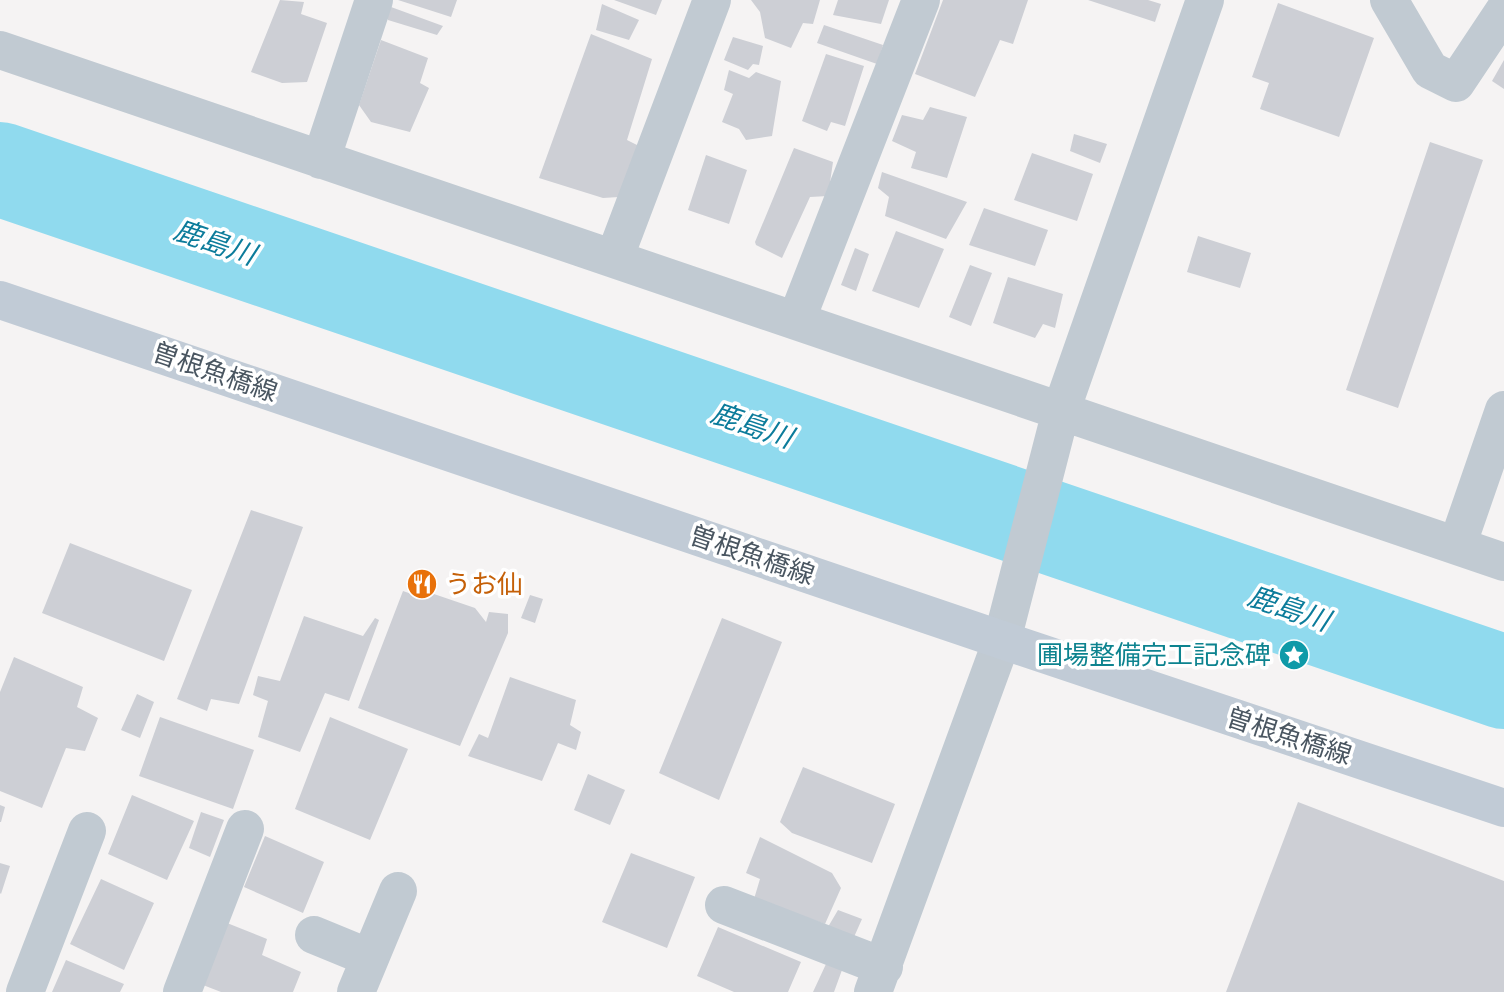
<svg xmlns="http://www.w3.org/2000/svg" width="1504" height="992" viewBox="0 0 1504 992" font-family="Cabin,'Noto Sans JP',sans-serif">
<rect width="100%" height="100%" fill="#f5f3f3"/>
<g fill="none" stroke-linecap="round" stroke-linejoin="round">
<path stroke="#90daee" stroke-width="94" d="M 0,169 L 1504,682"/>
</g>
<path fill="#cdcfd5" d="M 280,0 L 304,2 L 301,14 L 327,23 L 307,82 L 282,83 L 251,72 Z
M 398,0 L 457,0 L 451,17 Z
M 614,0 L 662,0 L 656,15 Z
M 751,0 L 820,0 L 813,24 L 803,23 L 791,48 L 765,38 L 760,12 Z
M 838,0 L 889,0 L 881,24 L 833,15 Z
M 943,0 L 1028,0 L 1013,44 L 1000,40 L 975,97 L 915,74 Z
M 1088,0 L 1148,0 L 1161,4 L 1155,22 Z
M 1278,3 L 1374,38 L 1339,137 L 1260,109 L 1269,83 L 1252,77 Z
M 602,4 L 639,20 L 629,40 L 596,30 Z
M 391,7 L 443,26 L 437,35 L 388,20 L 386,16 Z
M 824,25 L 883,45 L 877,64 L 817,43 Z
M 591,34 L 652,59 L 627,140 L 639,146 L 619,197 L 603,198 L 539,178 Z
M 733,37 L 763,46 L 759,65 L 753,64 L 748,70 L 724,60 Z
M 381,40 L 428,58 L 420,83 L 429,88 L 410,132 L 371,122 L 359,105 Z
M 826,54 L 864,66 L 845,126 L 831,122 L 827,131 L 802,121 Z
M 1504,60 L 1504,89 L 1492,81 Z
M 729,70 L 749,78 L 756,72 L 781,81 L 772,136 L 746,140 L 739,129 L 722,122 L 733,94 L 724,90 Z
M 930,107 L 967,117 L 947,178 L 911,168 L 916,152 L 892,141 L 902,115 L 923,120 Z
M 1074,134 L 1107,144 L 1100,163 L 1070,151 Z
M 1430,142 L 1483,160 L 1398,408 L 1346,390 Z
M 794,148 L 833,162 L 828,196 L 810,197 L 782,258 L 756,245 L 755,242 Z
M 1032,153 L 1093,174 L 1077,221 L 1014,200 Z
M 706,155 L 747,170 L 729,224 L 688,210 Z
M 882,172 L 967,202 L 946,239 L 885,216 L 889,197 L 878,188 Z
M 984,208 L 1048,230 L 1035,266 L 969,245 Z
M 896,231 L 944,249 L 919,308 L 872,291 Z
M 1198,236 L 1251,253 L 1240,288 L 1187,272 Z
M 855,248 L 869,254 L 856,291 L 841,285 Z
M 970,265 L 992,273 L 971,326 L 949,317 Z
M 1008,277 L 1063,294 L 1055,328 L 1043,324 L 1035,338 L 993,323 Z
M 251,510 L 303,527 L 239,704 L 211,699 L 207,711 L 177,699 Z
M 70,543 L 192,590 L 164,661 L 42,613 Z
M 403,591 L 426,599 L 431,593 L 475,608 L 486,622 L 489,612 L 508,614 L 508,633 L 460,746 L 358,708 Z
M 530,595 L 543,599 L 535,623 L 521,618 Z
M 304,616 L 363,636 L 375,618 L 379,620 L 349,701 L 325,693 L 300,752 L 258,737 L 268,701 L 253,695 L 258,676 L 280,681 Z
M 722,618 L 782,642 L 719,800 L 659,773 Z
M 14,657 L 83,687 L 77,707 L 98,718 L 85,751 L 66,748 L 42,808 L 0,791 L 0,692 Z
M 510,677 L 576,700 L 570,725 L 581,732 L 576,750 L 558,743 L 542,781 L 468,756 L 479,734 L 488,738 Z
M 137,694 L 154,702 L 140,738 L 121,730 Z
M 160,717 L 254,750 L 233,809 L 139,776 Z
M 330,717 L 408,749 L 370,840 L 295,809 Z
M 803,767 L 895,804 L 872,863 L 792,833 L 780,822 Z
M 588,774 L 625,790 L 610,825 L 574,810 Z
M 132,795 L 194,821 L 167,880 L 108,854 Z
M 1298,802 L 1504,881 L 1504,992 L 1226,992 Z
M 0,805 L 5,807 L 1,822 L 0,822 Z
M 201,812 L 224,820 L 210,857 L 189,848 Z
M 265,836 L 324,862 L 303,913 L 244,887 Z
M 760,837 L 832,873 L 841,888 L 825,924 L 754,899 L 760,879 L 746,873 Z
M 631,853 L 695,877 L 667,948 L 602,922 Z
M 0,863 L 10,866 L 1,894 L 0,893 Z
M 101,879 L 154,903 L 124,970 L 70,944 Z
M 838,910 L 862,919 L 854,937 L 828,927 Z
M 227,923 L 267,939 L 262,955 L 301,972 L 293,992 L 221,992 L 203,985 Z
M 718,927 L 801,962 L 788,992 L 734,992 L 697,976 Z
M 66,960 L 124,984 L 120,992 L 52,992 Z
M 826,964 L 842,970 L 834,992 L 813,992 Z"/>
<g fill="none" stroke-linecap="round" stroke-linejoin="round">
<path stroke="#c1cad2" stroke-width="38" d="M 1389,0 L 1430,70 L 1456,83 L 1504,11
M 0,50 L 1504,562
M 321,160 L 374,0
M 614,259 L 712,0
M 796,321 L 921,0
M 1457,546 L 1504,410
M 724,905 L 884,967
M 314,935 L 370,958
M 25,992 L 87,831
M 182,992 L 245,829
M 356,992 L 398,891
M 873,992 L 1002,640 L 1061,411 L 1205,0"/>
<path stroke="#c1cbd6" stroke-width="38" d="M 0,300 L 1002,640 L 1504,808"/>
</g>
<defs>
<g id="restaurant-disc" transform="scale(1.575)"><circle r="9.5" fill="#e8710a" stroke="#fff"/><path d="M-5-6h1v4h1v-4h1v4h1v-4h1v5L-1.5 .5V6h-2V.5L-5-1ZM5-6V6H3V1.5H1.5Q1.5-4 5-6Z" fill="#fff"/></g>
<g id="sight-disc" transform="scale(1.575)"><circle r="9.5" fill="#0f9aa8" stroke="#fff"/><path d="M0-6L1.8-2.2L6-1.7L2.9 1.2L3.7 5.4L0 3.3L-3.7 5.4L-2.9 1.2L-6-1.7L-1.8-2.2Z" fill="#fff"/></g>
</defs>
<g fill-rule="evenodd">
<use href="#restaurant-disc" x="422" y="584"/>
<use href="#sight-disc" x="1294" y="655"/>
</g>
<g text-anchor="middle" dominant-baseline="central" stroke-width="7" stroke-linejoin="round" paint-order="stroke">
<g font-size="26" fill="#4a5661" stroke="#fff">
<text transform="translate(215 372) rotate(19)">曽根魚橋線</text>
<text transform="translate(752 555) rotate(19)">曽根魚橋線</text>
<text transform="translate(1289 736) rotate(18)">曽根魚橋線</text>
</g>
<g font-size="26" fill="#c56008" stroke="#fff" text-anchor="start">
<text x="445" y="584">うお仙</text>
</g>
<g font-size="26" fill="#0d838f" stroke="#fff" text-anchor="end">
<text x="1271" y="655">圃場整備完工記念碑</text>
</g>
<g font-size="28" font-style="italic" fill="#0c7c9b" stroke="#fff">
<text transform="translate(215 242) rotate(19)">鹿島川</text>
<text transform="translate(752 425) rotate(19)">鹿島川</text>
<text transform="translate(1289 608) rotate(19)">鹿島川</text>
</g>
</g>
</svg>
